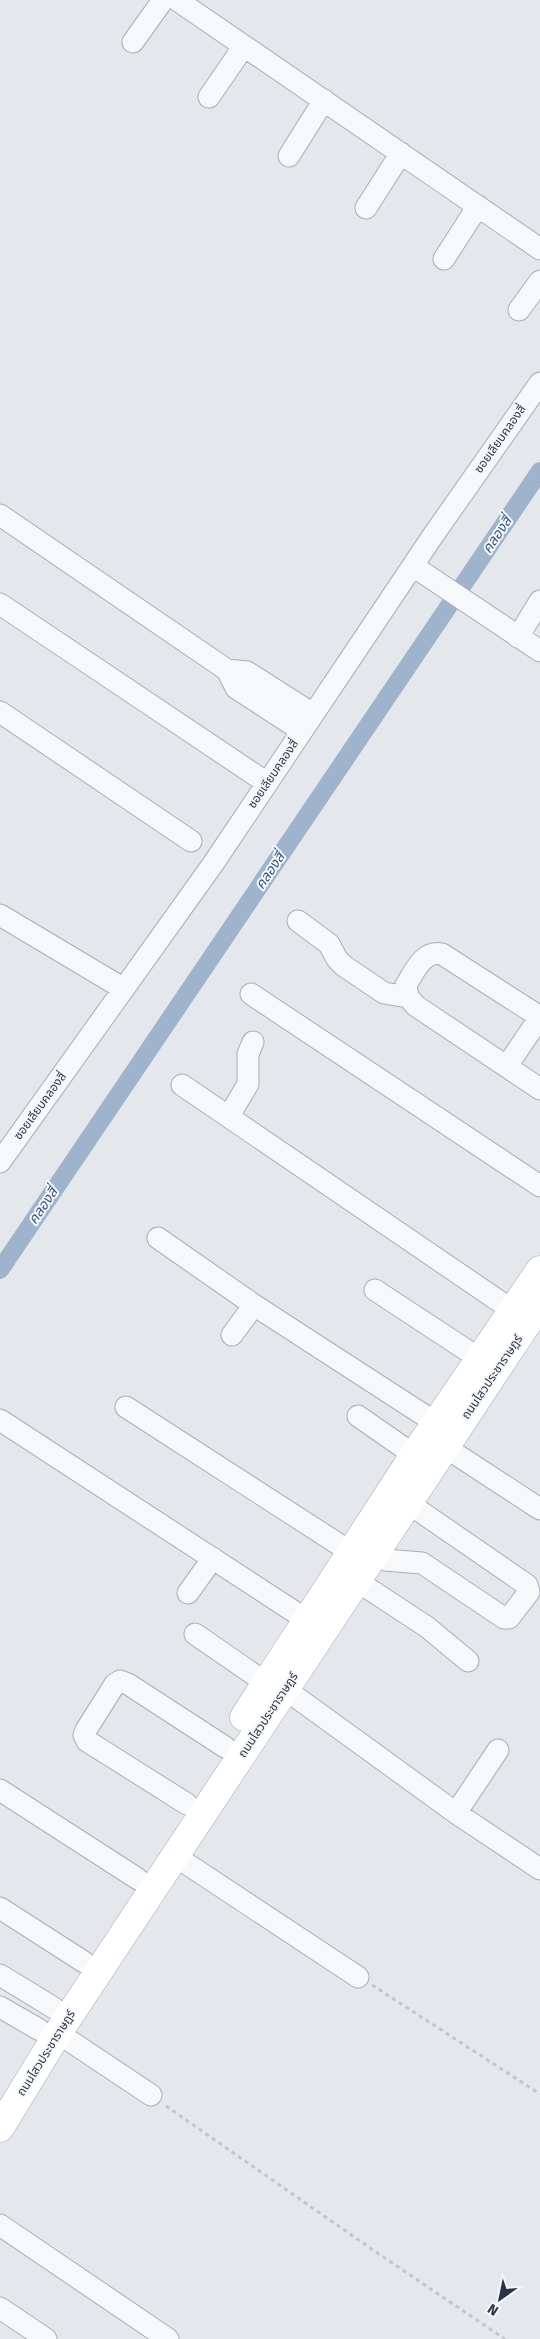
<svg xmlns="http://www.w3.org/2000/svg" width="540" height="2339" viewBox="0 0 540 2339" font-family="'Fira Sans','Noto Sans Thai',sans-serif">
<rect width="100%" height="100%" fill="#e4e7ec"/>
<g fill="none" stroke-linecap="round" stroke-linejoin="round">
<path stroke="#9fb4cc" stroke-width="18" d="M 0,1270 L 540,471"/>
<g stroke="#a9aeb7" stroke-width="23">
<path id="minor" d="M 177,0 L 540,249
M 133,42 L 163,0
M 209,97 L 244,46
M 289,156 L 324,100
M 366,208 L 401,153
M 444,259 L 478,206
M 519,310 L 540,281
M 0,515 L 227,670
M 413,566 L 540,651
M 0,604 L 267,783
M 518,637 L 540,601
M 0,712 L 191,841
M 302,731 L 236,688 L 227,670 L 247,672 L 313,714
M 0,915 L 124,989
M 298,921 L 329,944 L 337,959 L 344,966 L 384,993 L 408,997
M 251,994 L 540,1186
M 540,1017 L 442,954 C 423,950 415,971 406,985 L 408,997 L 416,1006 L 540,1089
M 507,1066 L 540,1017
M 182,1085 L 512,1310
M 229,1116 L 248,1084 L 248,1054 L 253,1042
M 0,1162 L 213,864 L 432,537 L 540,383
M 158,1238 L 254,1305 L 436,1423
M 375,1290 L 480,1359
M 232,1335 L 254,1305
M 126,1407 L 363,1560
M 358,1416 L 414,1455
M 0,1420 L 307,1620
M 445,1447 L 540,1509
M 376,1552 L 385,1560 L 422,1563 L 504,1618 L 509,1618 L 529,1592 L 527,1585 L 408,1503
M 357,1581 L 427,1627 L 468,1661
M 188,1593 L 213,1558
M 195,1634 L 266,1683
M 285,1689 L 456,1813 L 540,1869
M 0,1790 L 138,1879
M 187,1804 L 87,1741 L 84,1735 L 86,1730 L 115,1684 L 120,1681 L 128,1684 L 225,1747
M 456,1813 L 498,1750
M 175,1856 L 358,1977
M 0,1908 L 84,1962
M 0,1975 L 54,2008
M 0,2007 L 40,2030
M 58,2033 L 151,2095
M 0,2225 L 168,2339
M 0,2308 L 46,2339"/>
</g>
<g stroke="#a3abb8" stroke-width="29">
<path id="major" d="M 244,1717 L 414,1455 L 540,1270
M 0,2128 L 58,2033 L 540,1304"/>
</g>
<path stroke="#c2c5cb" stroke-width="3" stroke-dasharray="4 4" stroke-linecap="butt" d="M 372,1985 L 540,2094
M 166,2106 L 373,2250 L 505,2339"/>
<use href="#minor" stroke="#f7f8fa" stroke-width="21"/>
<use href="#major" stroke="#fff" stroke-width="28"/>
</g>
<g text-anchor="middle" dominant-baseline="central" stroke-width="4" stroke-linejoin="round" paint-order="stroke">
<g font-size="12" fill="#2b3445" stroke="#f4f6f9">
<text transform="translate(500 439) rotate(-55)">ซอยเลียบคลองสี่</text>
<text transform="translate(273 774) rotate(-56)">ซอยเลียบคลองสี่</text>
<text transform="translate(40 1106) rotate(-54)">ซอยเลียบคลองสี่</text>
<text transform="translate(492 1377) rotate(-56)">ถนนไสวประชาราษฎร์</text>
<text transform="translate(268 1715) rotate(-57)">ถนนไสวประชาราษฎร์</text>
<text transform="translate(46 2053) rotate(-58)">ถนนไสวประชาราษฎร์</text>
</g>
<g font-size="14" font-style="italic" fill="#34527a" stroke="#f4f6f9">
<text transform="translate(497 535) rotate(-56)">คลองสี่</text>
<text transform="translate(270 871) rotate(-56)">คลองสี่</text>
<text transform="translate(43 1206) rotate(-56)">คลองสี่</text>
</g>
</g>
<g transform="translate(500 2299) rotate(213)" stroke="#f4f6f9" stroke-width="4" paint-order="stroke">
<path d="M0-4L9 19L0 12L-9 19Z" fill="#2b3445"/>
<text y="-8" font-size="14" font-weight="bold" text-anchor="middle" fill="#2b3445">N</text>
</g>
</svg>
